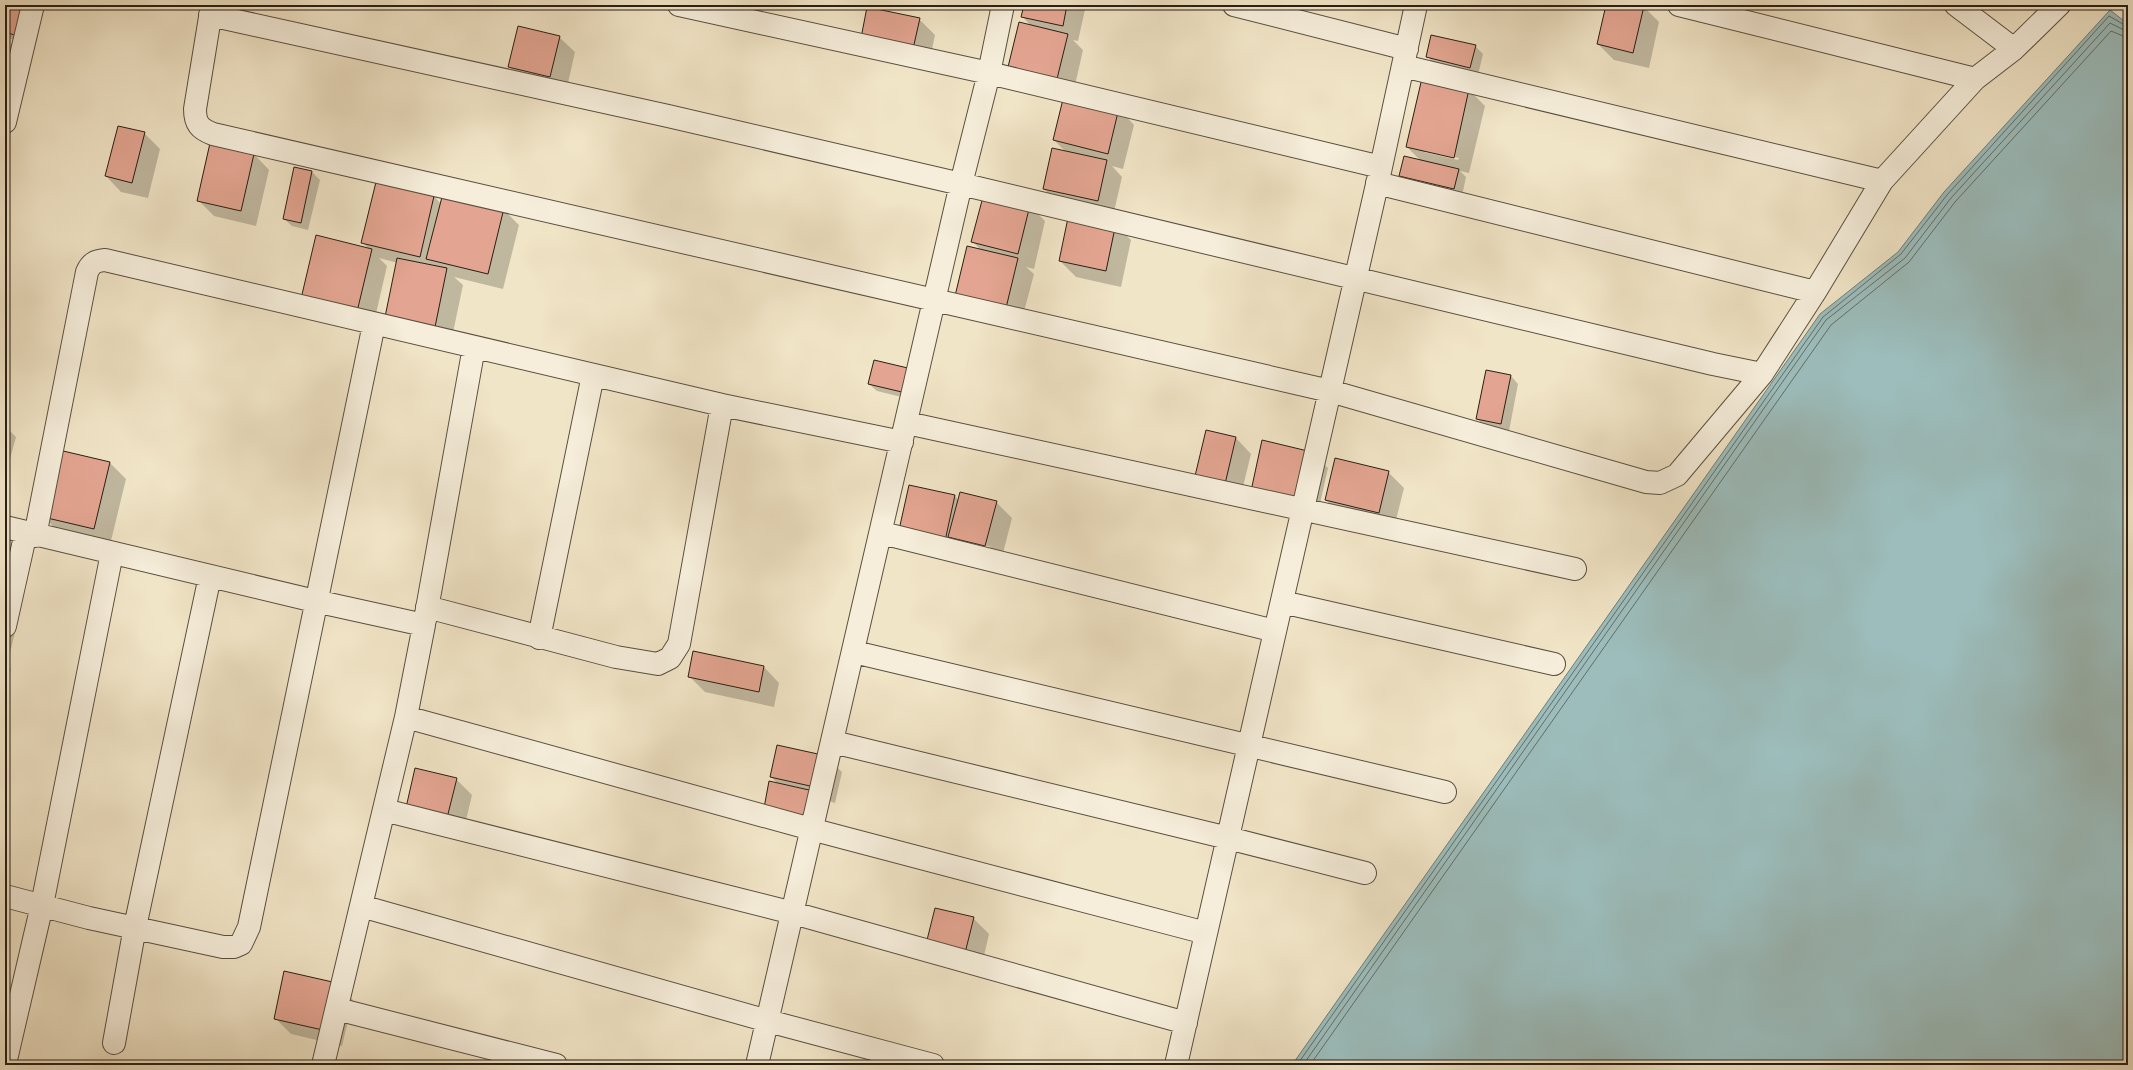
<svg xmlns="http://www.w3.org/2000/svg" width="2133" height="1070" viewBox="0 0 2133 1070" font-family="'IM FELL Great Primer',serif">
<rect width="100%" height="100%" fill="#f1e5c7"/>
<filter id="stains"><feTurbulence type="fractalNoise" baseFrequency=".005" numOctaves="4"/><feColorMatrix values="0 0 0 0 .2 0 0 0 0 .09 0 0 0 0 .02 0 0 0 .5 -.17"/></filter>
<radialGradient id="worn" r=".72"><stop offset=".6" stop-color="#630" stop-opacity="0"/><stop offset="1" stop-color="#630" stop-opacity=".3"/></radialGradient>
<path fill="#9cbdbc" stroke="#6e7e79" d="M 2110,10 L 2128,24 L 2128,1065 L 1292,1065 L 1820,314 L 1898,252 L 1944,192 Z"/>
<path fill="#0003" fill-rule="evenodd" d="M 5,5 L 28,44 L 5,37 Z
M 1025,5 L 1086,5 L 1078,41 L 1073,40 L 1083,50 L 1073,94 L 1025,83 L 1031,26 L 1022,16 Z
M 1607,5 L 1644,7 L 1659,22 L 1649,68 L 1614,60 L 1598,44 Z
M 919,19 L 935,35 L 929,64 L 878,53 Z
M 559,37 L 575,52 L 566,92 L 525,82 L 509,67 Z
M 1475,46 L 1483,54 L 1478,75 L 1435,65 L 1428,57 Z
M 1469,90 L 1485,106 L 1469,173 L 1460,171 L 1466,177 L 1462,196 L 1408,184 L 1400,176 L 1421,161 L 1407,147 ZM 1424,150 L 1459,158 L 1458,160 L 1424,152 Z
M 1119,109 L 1134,125 L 1123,169 L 1112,166 L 1122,177 L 1113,216 L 1059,204 L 1044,189 L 1066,152 L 1054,140 Z
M 144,133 L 160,149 L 148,198 L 121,192 L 106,176 Z
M 254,154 L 269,170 L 256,226 L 214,216 L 198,200 Z
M 295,168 L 312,172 L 320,180 L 308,230 L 292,226 L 284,219 Z
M 377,183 L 434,196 L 441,204 L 503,209 L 519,225 L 503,289 L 454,277 L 463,285 L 450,347 L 401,338 L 398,263 L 379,258 L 387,266 L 372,331 L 316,318 L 370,250 L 362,242 Z
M 1030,206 L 1045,221 L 1034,269 L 1026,267 L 1034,274 L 1021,323 L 972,311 L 981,250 L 972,241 Z
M 1115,224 L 1131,240 L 1121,287 L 1076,277 L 1060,261 Z
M 874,361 L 914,400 L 877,391 L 869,384 Z
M 1511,376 L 1518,384 L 1509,431 L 1485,426 L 1477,419 Z
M 5,426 L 16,437 L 5,477 Z
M 1236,438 L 1251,454 L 1240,499 L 1212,492 Z
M 60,452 L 110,463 L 126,479 L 110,545 L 60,533 L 44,517 Z
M 1312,453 L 1328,468 L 1317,517 Z
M 1388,472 L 1404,488 L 1394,528 L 1342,516 L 1326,500 Z
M 955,496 L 958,500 L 996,502 L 1012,518 L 1001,561 L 915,546 ZM 966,540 L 991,547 L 990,548 L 966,542 Z
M 5,612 L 17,624 L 9,657 L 5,656 Z
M 5,663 L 11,669 L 5,694 Z
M 764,667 L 779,683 L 774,707 L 705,692 L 689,676 Z
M 826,757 L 842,772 L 835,803 L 778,784 L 771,777 Z
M 416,769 L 456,779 L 472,795 L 462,837 Z
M 973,918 L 989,934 L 981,969 L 943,959 Z
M 337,984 L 353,1000 L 342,1046 L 291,1034 L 275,1018 Z"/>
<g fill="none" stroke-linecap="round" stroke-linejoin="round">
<path stroke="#626e68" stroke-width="1" d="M 1297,1065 L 1823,317 L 1901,254 L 1947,195 L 2109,16 L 2128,27
M 1303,1065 L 1826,320 L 1905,258 L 1951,198 L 2110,23 L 2128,32
M 1310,1065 L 1831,325 L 1909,262 L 1955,202 L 2111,31 L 2128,38"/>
</g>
<path fill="#e3a591" stroke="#281f14" d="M 5,5 L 28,10 L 21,37 L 5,32 Z
M 1024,5 L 1067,5 L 1063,26 L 1021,17 Z
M 1606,5 L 1644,6 L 1633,53 L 1597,44 Z
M 867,7 L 920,18 L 913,49 L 861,38 Z
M 1019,22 L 1068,34 L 1057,79 L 1008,67 Z
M 518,26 L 560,36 L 550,77 L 508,67 Z
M 1431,35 L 1476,45 L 1470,68 L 1426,57 Z
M 1422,78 L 1469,89 L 1454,158 L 1406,147 Z
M 1064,95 L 1119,108 L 1108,154 L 1053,140 Z
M 118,126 L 145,132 L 132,183 L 105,176 Z
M 210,143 L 254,154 L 241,211 L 197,201 Z
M 1052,148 L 1107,160 L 1098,201 L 1043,189 Z
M 1404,156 L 1459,169 L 1454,189 L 1399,176 Z
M 294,167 L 312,171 L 301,223 L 283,219 Z
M 376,182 L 434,196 L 420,257 L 361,243 Z
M 443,193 L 504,208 L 488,274 L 426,259 Z
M 984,193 L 1030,205 L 1018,254 L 971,242 Z
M 1069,213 L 1116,223 L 1106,271 L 1059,261 Z
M 316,235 L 372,249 L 356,316 L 300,303 Z
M 967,246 L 1018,258 L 1006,308 L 955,296 Z
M 397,258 L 447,268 L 434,332 L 384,322 Z
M 874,360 L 912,369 L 906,393 L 868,384 Z
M 1486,370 L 1511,375 L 1501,424 L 1476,419 Z
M 1206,430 L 1236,437 L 1225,484 L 1195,476 Z
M 1262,440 L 1312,452 L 1301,502 L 1251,491 Z
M 59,450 L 110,462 L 94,529 L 43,517 Z
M 1335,458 L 1389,471 L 1379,513 L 1325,500 Z
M 909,485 L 955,495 L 945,541 L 899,530 Z
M 960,492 L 997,501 L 985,546 L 948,537 Z
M 693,651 L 764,666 L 759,692 L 688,677 Z
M 777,745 L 827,756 L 819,788 L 770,777 Z
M 415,768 L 457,778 L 446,822 L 405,812 Z
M 769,781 L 818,792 L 813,818 L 764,808 Z
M 935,908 L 974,917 L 965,953 L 926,944 Z
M 284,971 L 337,983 L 327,1031 L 274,1019 Z"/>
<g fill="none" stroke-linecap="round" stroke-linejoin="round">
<g stroke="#5a5041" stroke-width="24">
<path id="street" d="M 212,5 L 195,109 C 195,124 200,129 213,134 L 1330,391 L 1646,482 L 1660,483 L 1677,475 L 1762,374 L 1815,292 L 1882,181 L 1975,79 L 2014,49
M 679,5 L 989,73 L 1381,167
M 1234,5 L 1407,49
M 1679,5 L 1975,79
M 1956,5 L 2014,49 L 2059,5
M 210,15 L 668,116 L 961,184 L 1713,364 L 1762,374
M 1403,66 L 1882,181
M 5,122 L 33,5
M 1377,183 L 1815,292
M 907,423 L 1575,569
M 5,527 L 315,601 L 424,625 L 406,717 L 323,1065
M 882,533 L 1275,631
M 35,536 L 87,272 C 91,263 95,261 105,260 L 722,405 L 902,442
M 1282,602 L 1554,664
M 427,607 L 616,657 L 658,664 L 670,658 L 679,644 L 722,405
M 425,620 L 474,347
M 5,626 L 26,532
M 539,638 L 593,375
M 854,652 L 1445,792
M 406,717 L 822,832 L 1206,933
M 833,742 L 1228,838 L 1365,873
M 384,810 L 793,913 L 1186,1023
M 5,896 L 89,918 L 223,947 L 234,947 L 241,944 L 249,927 L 374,324
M 361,906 L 768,1021 L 933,1065
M 337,1009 L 556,1065
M 114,1043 L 135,927 L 210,576
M 5,1064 L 42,905 L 112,553
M 757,1065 L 961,184 L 989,73 L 1003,5
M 1176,1065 L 1381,167 L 1416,5"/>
</g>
<use href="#street" stroke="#f6eedb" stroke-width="22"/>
</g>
<rect width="2133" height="1070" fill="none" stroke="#f1e5c7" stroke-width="20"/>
<rect x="6" y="6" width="2121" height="1058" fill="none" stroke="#281f14" stroke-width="2"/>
<rect x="10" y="10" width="2113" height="1050" fill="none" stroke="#281f14"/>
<rect width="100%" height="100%" filter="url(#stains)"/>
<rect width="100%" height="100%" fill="url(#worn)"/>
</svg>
